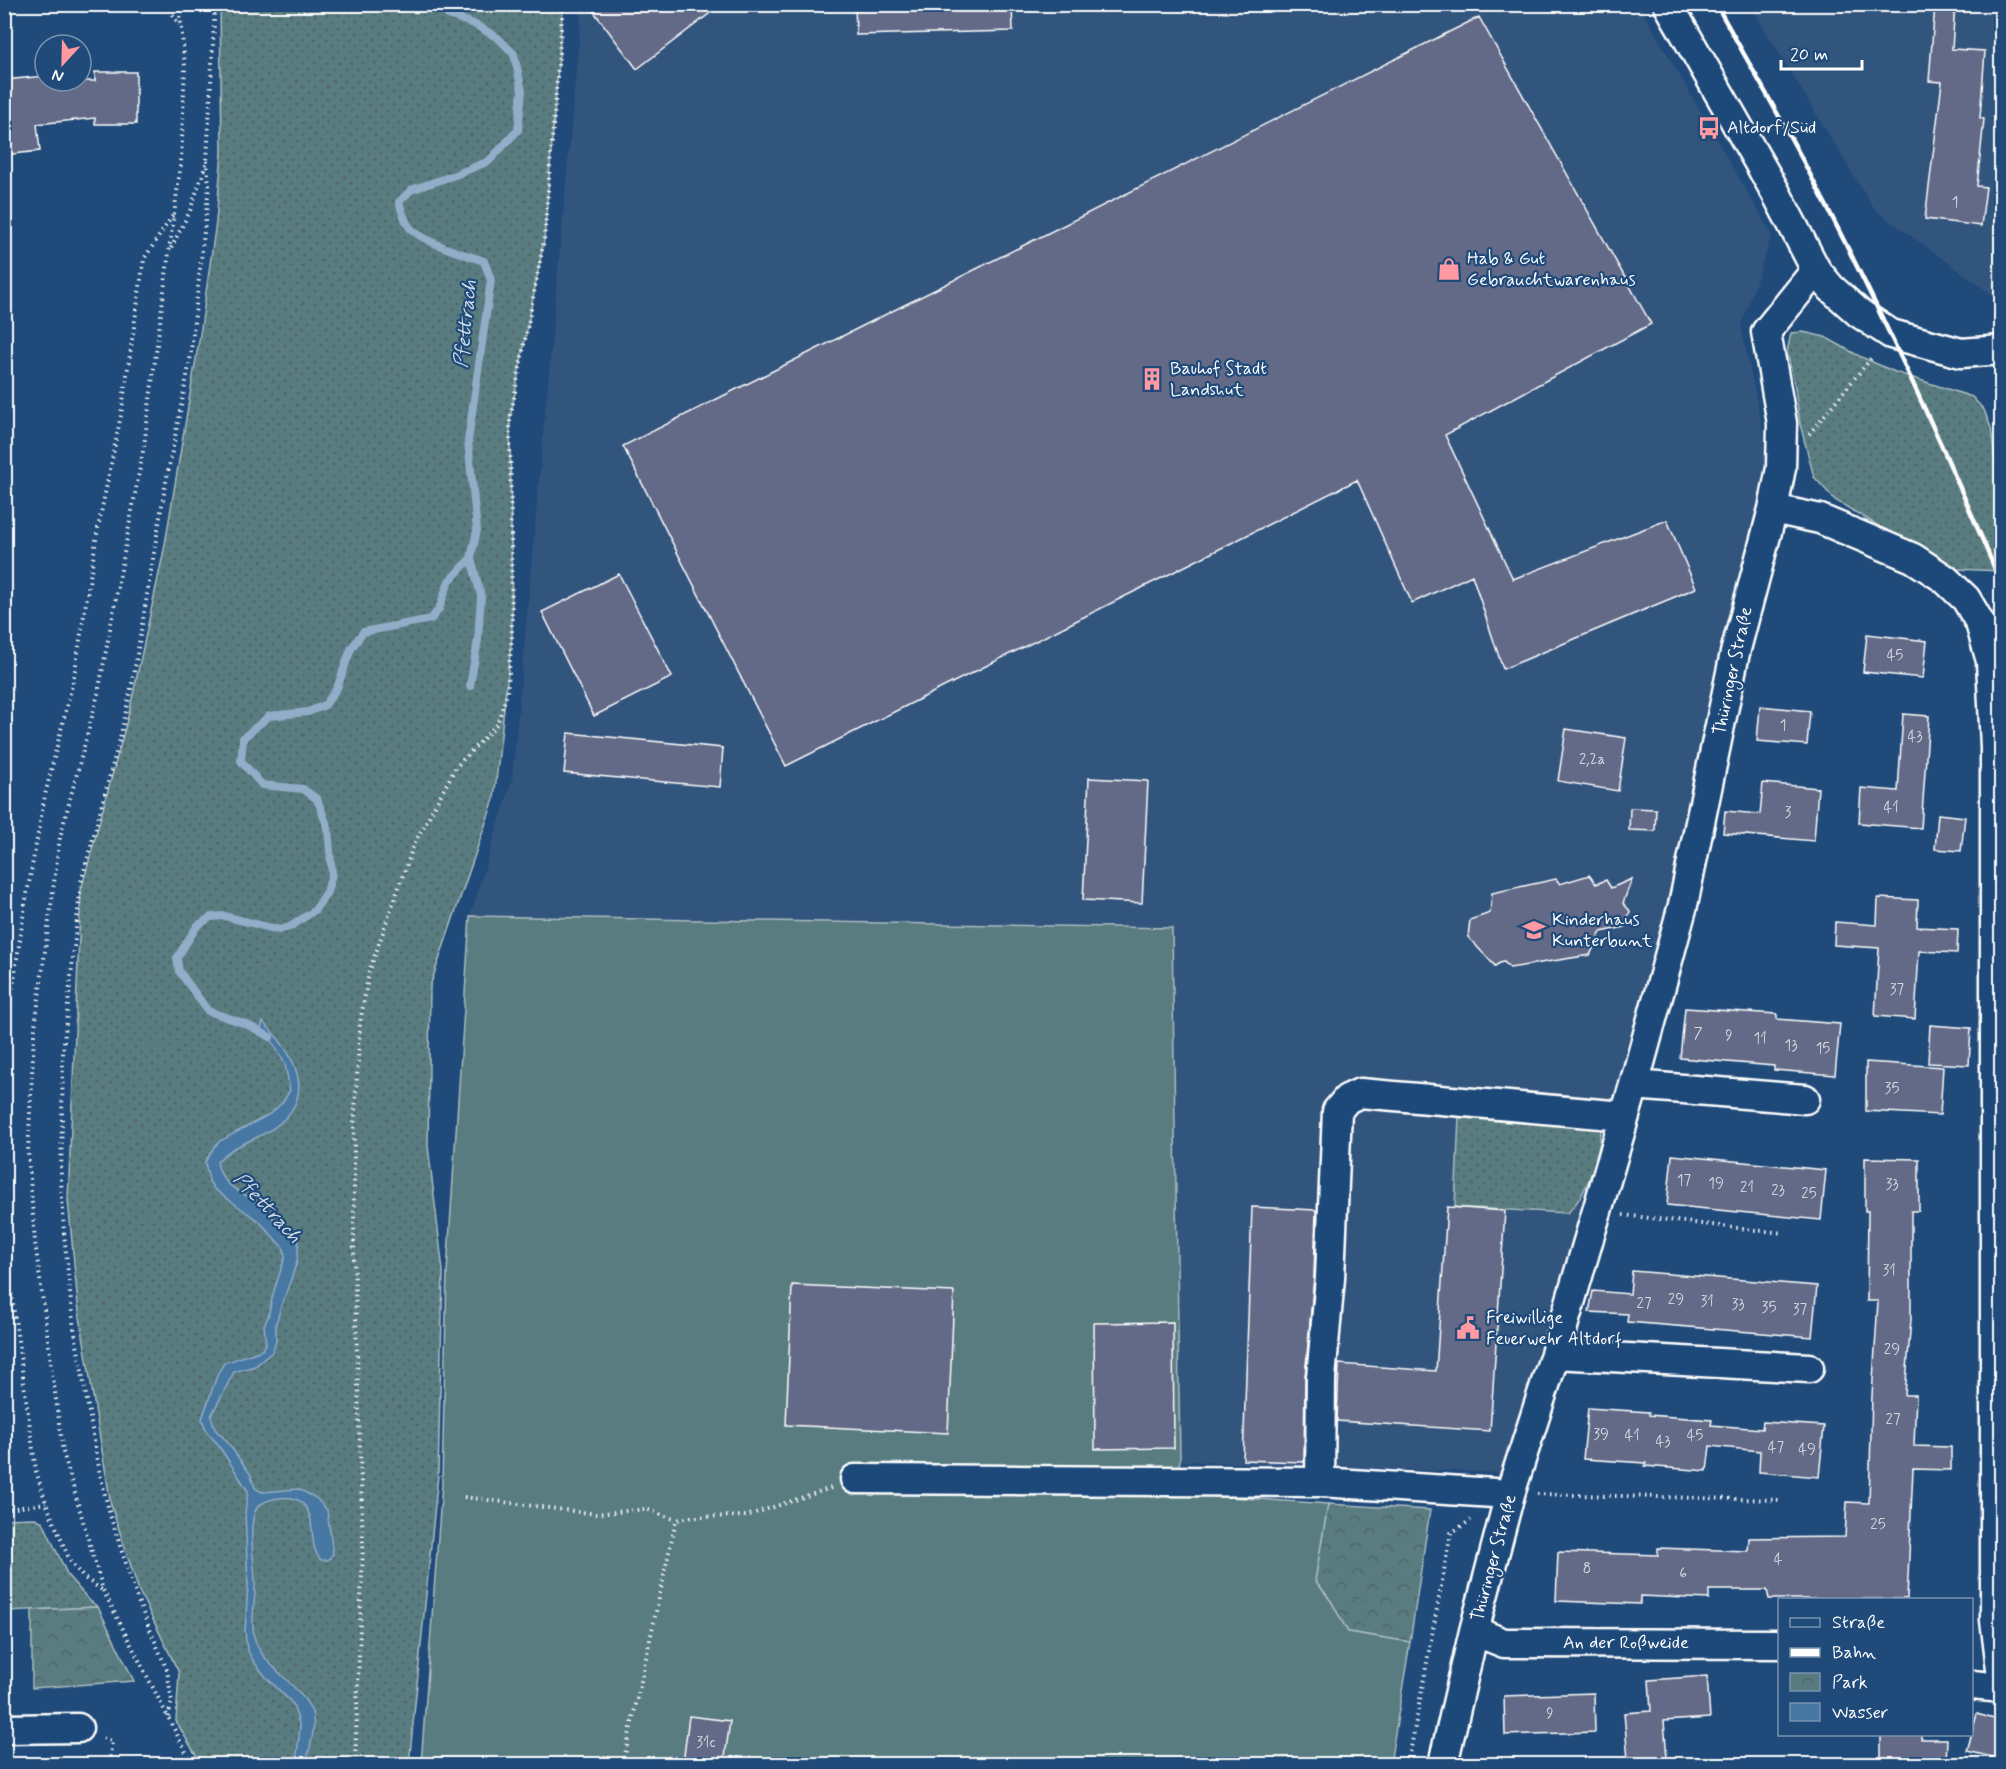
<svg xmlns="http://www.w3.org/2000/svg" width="2006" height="1769" viewBox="0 0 2006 1769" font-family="Mynerve,sans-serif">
<defs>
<pattern id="grass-dots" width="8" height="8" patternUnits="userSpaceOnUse" patternTransform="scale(1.5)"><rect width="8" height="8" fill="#587b80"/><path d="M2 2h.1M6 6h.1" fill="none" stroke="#526466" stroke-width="1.8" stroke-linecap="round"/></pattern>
<pattern id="park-crowns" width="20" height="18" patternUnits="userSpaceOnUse" patternTransform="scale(1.5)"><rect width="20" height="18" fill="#587b80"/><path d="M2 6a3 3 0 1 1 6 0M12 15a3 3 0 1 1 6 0" fill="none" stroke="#526466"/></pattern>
</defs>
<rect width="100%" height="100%" fill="#1f4a7a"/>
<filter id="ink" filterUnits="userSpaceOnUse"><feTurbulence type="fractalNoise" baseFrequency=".0167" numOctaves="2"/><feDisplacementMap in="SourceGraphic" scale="12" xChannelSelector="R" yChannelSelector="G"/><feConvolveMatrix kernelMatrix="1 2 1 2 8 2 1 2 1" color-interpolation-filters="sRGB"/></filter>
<g filter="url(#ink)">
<path fill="#33547e" d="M 582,5 L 1639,5 L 1772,235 L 1741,326 L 1770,465 L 1675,902 L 1501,1473 L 1180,1461 L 1172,928 L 470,916 L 512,780 Z
M 1750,5 L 2001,5 L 2001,301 L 1874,209 Z"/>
<path fill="url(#grass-dots)" stroke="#acbdc0" stroke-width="1.5" d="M 220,5 L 563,5 L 544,240 L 510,419 L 512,636 L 494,799 L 430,986 L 428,1146 L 443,1271 L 438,1475 L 409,1764 L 201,1764 L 176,1721 L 179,1673 L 139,1591 L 111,1505 L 78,1305 L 68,1200 L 81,890 L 129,713 L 164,550 L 200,335 L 216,222 L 222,152 Z
M 1803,332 L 1825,337 L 1859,356 L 1895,372 L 1972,397 L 1984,410 L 1991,428 L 2001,508 L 2001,571 L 1956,569 L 1892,534 L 1835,500 L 1814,477 L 1800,424 L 1795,387 L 1787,352 L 1791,333 Z
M 1459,1117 L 1595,1122 L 1601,1129 C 1600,1154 1587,1196 1567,1213 L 1455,1207 Z
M 35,1518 L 43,1522 L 68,1576 L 89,1600 L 98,1607 L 5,1611 L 4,1519 Z"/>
<path fill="url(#park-crowns)" stroke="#acbdc0" stroke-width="1.5" d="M 1328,1504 L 1430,1510 L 1410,1642 L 1348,1632 L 1331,1601 L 1315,1580 Z
M 98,1607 L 134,1681 L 32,1688 L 32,1610 Z"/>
<path fill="#587b80" stroke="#acbdc0" stroke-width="1.5" d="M 470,916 L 1172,928 L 1180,1461 L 1172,1493 L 1328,1504 L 1315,1580 L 1331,1601 L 1348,1632 L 1410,1642 L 1390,1764 L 421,1764 L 442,1484 L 447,1272 Z"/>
<path fill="#4777a3" stroke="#91adc8" stroke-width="1.5" d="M 263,1022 C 298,1057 321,1102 265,1133 C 248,1143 231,1146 217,1162 C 223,1191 244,1191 264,1207 C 270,1211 273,1220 279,1226 C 283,1230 292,1231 299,1238 L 297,1262 L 281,1307 L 276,1323 L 276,1341 L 272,1352 L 255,1366 L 234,1372 L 211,1416 L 215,1429 L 225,1439 L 251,1475 L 255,1488 L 262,1492 L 299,1489 L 316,1498 L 327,1510 L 333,1554 L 328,1560 L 321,1560 C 306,1543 319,1518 301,1502 C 291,1494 271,1498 261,1504 C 256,1507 254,1513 253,1519 C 249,1541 255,1562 255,1583 C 256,1603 249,1624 256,1643 C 265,1666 301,1687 311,1710 C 318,1726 309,1748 306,1764 L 296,1764 L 300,1727 L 293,1704 L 266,1677 L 254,1662 L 247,1649 L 245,1631 L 248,1584 L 245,1513 L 248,1491 L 217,1443 L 207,1432 L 202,1419 L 218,1373 L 224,1363 L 262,1350 L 266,1344 L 264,1325 L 268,1317 L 273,1294 L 285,1257 L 284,1249 L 260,1222 L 214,1189 L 209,1181 L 205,1162 L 214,1147 L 220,1141 L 270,1114 L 283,1102 L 290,1090 L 285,1064 L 272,1041 L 260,1033 Z"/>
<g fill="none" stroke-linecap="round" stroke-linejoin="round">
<path stroke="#91adc8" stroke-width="8" d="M 470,686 L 478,640 L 481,596 L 471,558
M 270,1037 L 246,1024 L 208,1011 L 179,971 L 177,958 L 197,926 L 211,917 L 224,916 L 279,930 L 290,927 L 315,910 L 327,892 L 332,874 L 328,828 L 317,799 L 303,789 L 262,785 L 241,761 L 243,738 L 269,716 L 308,712 L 325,705 L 337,688 L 351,649 L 363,632 L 431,619 L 439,609 L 449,581 L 471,558 L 477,530 L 468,441 L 491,280 L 484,261 C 464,254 424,243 410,228 C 404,220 402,211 399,202 L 411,190 L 455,175 L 489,161 L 518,130 L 522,91 L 514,54 L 498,38 L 474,24 L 448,15 L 437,4"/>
</g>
<path fill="#636b87" stroke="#fff" stroke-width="1.5" d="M 588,4 L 722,4 L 637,69 Z
M 855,4 L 1012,4 L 1013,31 L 856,35 Z
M 1935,4 L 1955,4 L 1952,49 L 1985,51 L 1980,118 L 1984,119 L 1977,186 L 1986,187 L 1981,226 L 1925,219 L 1942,82 L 1929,81 Z
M 1479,17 L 1651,324 L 1445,435 L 1513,579 L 1667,520 L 1696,588 L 1503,669 L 1472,575 L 1412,603 L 1357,480 L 786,766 L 623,446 Z
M 95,72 L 136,72 L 136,124 L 95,124 L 95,118 L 37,124 L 40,151 L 4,155 L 4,80 L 45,76 L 45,81 L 95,81 Z
M 619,574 L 672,677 L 594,716 L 542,612 Z
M 1867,634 L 1927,641 L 1923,678 L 1863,672 Z
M 1760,706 L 1810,711 L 1807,745 L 1757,741 Z
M 1903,714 L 1929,716 L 1921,828 L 1859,823 L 1861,788 L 1898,791 Z
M 1566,729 L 1626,738 L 1618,791 L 1558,781 Z
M 568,733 L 723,748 L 720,787 L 564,773 Z
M 1089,778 L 1148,781 L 1142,903 L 1083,900 Z
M 1763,783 L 1818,788 L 1814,841 L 1723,833 L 1725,811 L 1760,814 Z
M 1630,808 L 1656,809 L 1655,831 L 1629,830 Z
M 1938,814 L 1965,817 L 1961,851 L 1935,849 Z
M 1589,875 L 1596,884 L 1606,880 L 1611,888 L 1632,879 L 1623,903 L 1630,911 L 1625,927 L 1601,932 L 1590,955 L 1510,968 L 1503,961 L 1495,966 L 1468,937 L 1470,920 L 1490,913 L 1492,893 L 1556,879 L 1560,884 Z
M 1878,898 L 1918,900 L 1917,927 L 1958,929 L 1957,953 L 1919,951 L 1915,1019 L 1875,1016 L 1879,948 L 1834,945 L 1835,922 L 1877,925 Z
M 1685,1008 L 1777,1014 L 1777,1019 L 1840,1024 L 1835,1075 L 1774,1070 L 1774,1066 L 1680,1058 Z
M 1930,1025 L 1971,1028 L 1969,1065 L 1928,1063 Z
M 1866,1062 L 1943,1067 L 1940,1115 L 1866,1111 Z
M 1672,1155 L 1826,1170 L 1821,1220 L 1667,1205 Z
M 1865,1158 L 1919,1159 L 1919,1211 L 1911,1211 L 1911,1319 L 1905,1395 L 1916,1395 L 1914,1446 L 1951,1447 L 1951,1470 L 1913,1469 L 1907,1599 L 1769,1599 L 1767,1590 L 1709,1590 L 1709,1599 L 1640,1596 L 1640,1604 L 1556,1601 L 1558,1552 L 1658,1555 L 1658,1548 L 1748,1551 L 1749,1538 L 1845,1537 L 1847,1502 L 1869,1503 L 1872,1396 L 1878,1301 L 1867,1301 L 1868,1211 L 1865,1211 Z
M 1252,1207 L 1316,1210 L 1314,1277 L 1305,1377 L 1304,1462 L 1243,1460 Z
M 1447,1207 L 1505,1211 L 1490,1431 L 1337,1421 L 1339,1364 L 1436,1371 Z
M 1632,1271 L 1817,1286 L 1812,1337 L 1627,1322 L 1628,1314 L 1589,1312 L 1593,1291 L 1630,1294 Z
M 792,1285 L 954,1292 L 948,1433 L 786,1425 Z
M 1173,1322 L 1174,1448 L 1095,1449 L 1094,1323 Z
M 1588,1408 L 1649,1412 L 1649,1415 L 1712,1420 L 1711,1425 L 1762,1429 L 1763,1422 L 1824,1426 L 1819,1477 L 1759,1472 L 1760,1451 L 1710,1446 L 1707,1471 L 1645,1466 L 1646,1463 L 1583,1459 Z
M 1707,1676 L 1710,1718 L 1664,1721 L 1667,1758 L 1628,1760 L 1624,1713 L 1651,1711 L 1649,1680 Z
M 1594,1693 L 1595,1732 L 1505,1735 L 1504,1696 Z
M 1977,1714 L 2001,1721 L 2001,1759 L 1967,1751 Z
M 689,1716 L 730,1721 L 724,1764 L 683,1764 Z
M 1881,1734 L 1921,1734 L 1921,1739 L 1947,1739 L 1946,1764 L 1881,1763 Z"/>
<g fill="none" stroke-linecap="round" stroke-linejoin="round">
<g stroke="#fff" stroke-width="33">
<path id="minor" d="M 1668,4 L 1775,191 L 1816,270 L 1831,288 L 1859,313 L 1891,334 L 1961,353 L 2002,350
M 1773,509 L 1820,519 L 1913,558 L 1945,579 L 1966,599 L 1980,623 L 1991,661 L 1995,748 L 1995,1620 L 2002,1677
M 1634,1085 L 1805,1099
M 1555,1354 L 1809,1368
M 855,1479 L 1320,1482 L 1510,1494
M 1320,1482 L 1321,1378 L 1330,1278 L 1337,1111 L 1347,1099 L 1360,1093 L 1624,1116
M 1474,1631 L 1504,1643 L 1780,1644
M 1972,1685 L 2002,1688
M 4,1729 L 78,1728
M 1443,1764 L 1474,1631 L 1510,1494 L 1555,1354 L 1634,1085 L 1683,905 L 1735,653 L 1773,509 L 1781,468 L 1782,423 L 1766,332 L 1816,270"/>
</g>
<path stroke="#fff" stroke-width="4" stroke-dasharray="1.5 4.5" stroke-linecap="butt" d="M 167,4 L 179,25
M 179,4 L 185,66 L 181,162 L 169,252 L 144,446 L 98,694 L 60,837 L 34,1035 L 28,1152 L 35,1242 L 63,1452 L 103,1590 L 192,1764
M 171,248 L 190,211 L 207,161 L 215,4
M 1809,434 L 1873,356
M 4,1054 L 7,1026 L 25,905 L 45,795 L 74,677 L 98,528 L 121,415 L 144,259 L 173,215
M 1623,1215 L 1783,1233
M 4,1239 L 36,1471 L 46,1503 L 70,1561 L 83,1577 L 102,1590
M 1537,1494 L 1779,1500
M 464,1497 L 596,1514 L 646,1509 L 676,1520
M 4,1510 L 46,1503
M 168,1717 L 172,1701 L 167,1670 L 138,1601 L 110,1515 L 100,1474 L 73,1322 L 64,1233 L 61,1179 L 63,1052 L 81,882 L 121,734 L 133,679 L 165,487 L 190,361 L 209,186 L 207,161
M 103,1738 L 112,1741 L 109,1764
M 355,1764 L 363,1547 L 354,1255 L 354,1129 L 360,1023 L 369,972 L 414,844 L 456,767 L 497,724 L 507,694 L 512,636 L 510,419 L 544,240 L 563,4
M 623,1764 L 676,1520 L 691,1517 L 746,1516 L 831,1488
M 1408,1764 L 1451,1533 L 1471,1520"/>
<use href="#minor" stroke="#1f4a7a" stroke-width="28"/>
<path stroke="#fff" stroke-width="4.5" d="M 1716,4 C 1744,55 1773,104 1800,155 C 1874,295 1941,439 2002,586"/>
</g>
</g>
<defs>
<g id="bus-bare" transform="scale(1.8)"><path d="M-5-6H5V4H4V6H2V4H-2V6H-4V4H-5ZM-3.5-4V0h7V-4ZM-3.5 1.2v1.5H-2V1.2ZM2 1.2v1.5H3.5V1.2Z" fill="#ff9aa2" stroke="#1f4a7a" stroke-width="2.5" paint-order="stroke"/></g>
<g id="shop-bare" transform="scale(1.8)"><path d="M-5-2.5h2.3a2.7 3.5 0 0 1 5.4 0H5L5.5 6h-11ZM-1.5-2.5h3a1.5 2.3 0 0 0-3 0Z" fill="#ff9aa2" stroke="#1f4a7a" stroke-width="2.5" paint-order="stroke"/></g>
<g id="building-bare" transform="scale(1.8)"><path d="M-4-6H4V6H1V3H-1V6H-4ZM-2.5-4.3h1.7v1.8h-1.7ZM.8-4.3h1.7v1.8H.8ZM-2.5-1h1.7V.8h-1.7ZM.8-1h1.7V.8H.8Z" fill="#ff9aa2" stroke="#1f4a7a" stroke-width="2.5" paint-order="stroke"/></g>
<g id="school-bare" transform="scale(1.8)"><path d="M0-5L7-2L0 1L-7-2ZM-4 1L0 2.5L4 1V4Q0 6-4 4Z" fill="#ff9aa2" stroke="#1f4a7a" stroke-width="2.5" paint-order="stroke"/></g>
<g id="civic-bare" transform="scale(1.8)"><path d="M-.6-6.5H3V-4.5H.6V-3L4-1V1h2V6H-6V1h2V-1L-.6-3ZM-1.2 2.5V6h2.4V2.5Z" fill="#ff9aa2" stroke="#1f4a7a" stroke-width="2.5" paint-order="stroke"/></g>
</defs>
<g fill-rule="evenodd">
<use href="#bus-bare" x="1709" y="128"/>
<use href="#shop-bare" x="1449" y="269"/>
<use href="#building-bare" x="1152" y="379"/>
<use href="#school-bare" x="1534" y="930"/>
<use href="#civic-bare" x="1468" y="1328"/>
</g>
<g text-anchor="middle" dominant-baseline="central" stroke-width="4.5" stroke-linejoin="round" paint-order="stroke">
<g font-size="15" fill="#d8dae1">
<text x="1955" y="203">1</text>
<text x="1895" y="656">45</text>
<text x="1783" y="726">1</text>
<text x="1915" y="737">43</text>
<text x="1592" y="760">2,2a</text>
<text x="1891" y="808">41</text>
<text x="1788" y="813">3</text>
<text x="1897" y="990">37</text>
<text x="1698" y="1034">7</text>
<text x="1729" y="1036">9</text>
<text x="1760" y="1039">11</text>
<text x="1791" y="1046">13</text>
<text x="1823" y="1049">15</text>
<text x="1892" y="1089">35</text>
<text x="1684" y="1181">17</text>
<text x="1716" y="1184">19</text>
<text x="1892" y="1185">33</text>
<text x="1747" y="1188">21</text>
<text x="1778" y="1191">23</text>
<text x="1809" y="1194">25</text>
<text x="1889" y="1271">31</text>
<text x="1676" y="1300">29</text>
<text x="1707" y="1302">31</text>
<text x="1644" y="1304">27</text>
<text x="1738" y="1305">33</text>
<text x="1769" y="1308">35</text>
<text x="1800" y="1310">37</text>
<text x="1892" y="1350">29</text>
<text x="1893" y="1420">27</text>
<text x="1601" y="1435">39</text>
<text x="1632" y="1436">41</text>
<text x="1695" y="1436">45</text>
<text x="1663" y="1442">43</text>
<text x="1776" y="1448">47</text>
<text x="1807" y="1450">49</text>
<text x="1878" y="1525">25</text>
<text x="1778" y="1560">4</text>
<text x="1587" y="1569">8</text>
<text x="1683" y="1574">6</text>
<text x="1550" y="1714">9</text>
<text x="706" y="1743">31c</text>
</g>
<g font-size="18" fill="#fff" stroke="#1f4a7a" text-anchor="start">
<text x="1727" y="128">Altdorf/Süd</text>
<text x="1467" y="259">Hab &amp; Gut<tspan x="1467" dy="21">Gebrauchtwarenhaus</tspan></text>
<text x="1170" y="369">Bauhof Stadt<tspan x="1170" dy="21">Landshut</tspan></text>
<text x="1552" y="920">Kinderhaus<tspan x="1552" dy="21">Kunterbunt</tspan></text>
<text x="1486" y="1318">Freiwillige<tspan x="1486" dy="21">Feuerwehr Altdorf</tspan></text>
</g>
<g font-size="18" fill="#fff" stroke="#1f4a7a">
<text transform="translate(1733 671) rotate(-78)">Thüringer Straße</text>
<text transform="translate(1494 1558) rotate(-75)">Thüringer Straße</text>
<text x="1626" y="1643">An der Roßweide</text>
</g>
<g font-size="20" font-style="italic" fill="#d1dde8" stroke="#1f4a7a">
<text transform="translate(466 324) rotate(-84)">Pfettrach</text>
<text transform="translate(267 1208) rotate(47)">Pfettrach</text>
</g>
</g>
<rect width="2006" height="1769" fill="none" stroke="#1f4a7a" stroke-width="24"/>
<rect x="12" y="12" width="1982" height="1745" fill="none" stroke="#fff" stroke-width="2" filter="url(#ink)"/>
<rect x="1778" y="1598" width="195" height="138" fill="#1f4a7a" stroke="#7992af" stroke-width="1.5"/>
<rect x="1790" y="1618" width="30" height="9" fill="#1f4a7a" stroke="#7992af" stroke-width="1.5"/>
<text x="1832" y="1628" font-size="18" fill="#ffffff">Straße</text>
<rect x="1790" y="1648" width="30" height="9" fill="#ffffff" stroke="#7992af" stroke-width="1.5"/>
<text x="1832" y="1658" font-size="18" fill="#ffffff">Bahn</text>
<rect x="1790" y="1673" width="30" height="18" fill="url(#park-crowns)" stroke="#7992af" stroke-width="1.5"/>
<text x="1832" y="1688" font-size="18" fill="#ffffff">Park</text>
<rect x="1790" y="1703" width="30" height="18" fill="#4777a3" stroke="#7992af" stroke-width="1.5"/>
<text x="1832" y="1718" font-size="18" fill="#ffffff">Wasser</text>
<g transform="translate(63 63) rotate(202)"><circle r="28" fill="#1f4a7a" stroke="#7992af" stroke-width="1.5"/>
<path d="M0-4.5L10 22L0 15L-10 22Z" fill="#ff9aa2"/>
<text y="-9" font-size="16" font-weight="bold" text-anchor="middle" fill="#ffffff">N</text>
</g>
<path d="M1781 60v9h81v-9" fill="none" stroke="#ffffff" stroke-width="3"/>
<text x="1790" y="60" font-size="18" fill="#ffffff" stroke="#1f4a7a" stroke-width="4.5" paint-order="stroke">20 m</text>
</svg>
